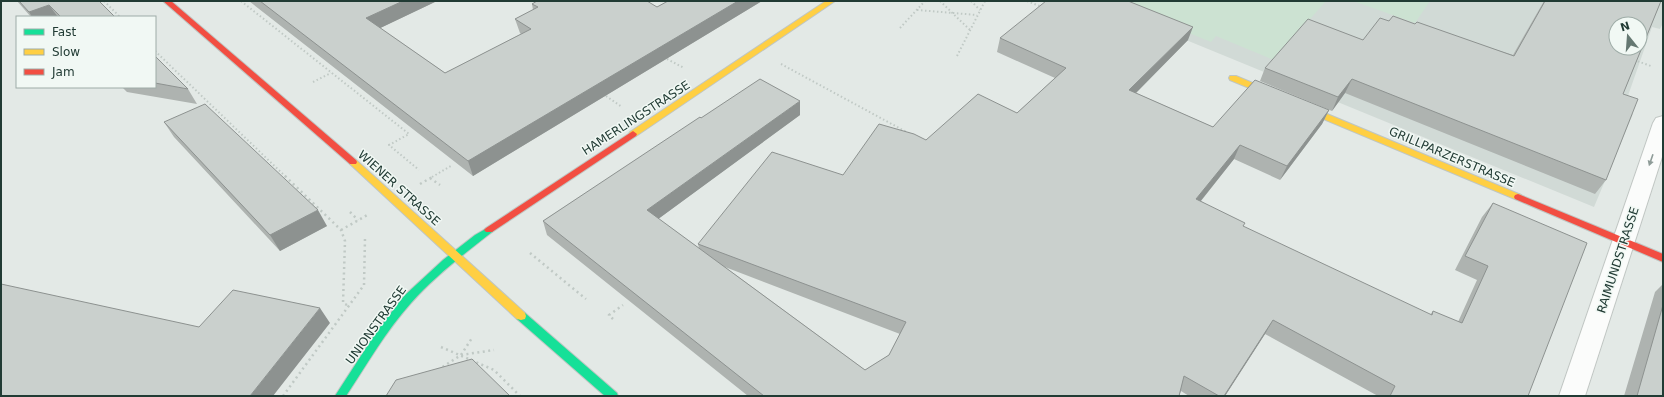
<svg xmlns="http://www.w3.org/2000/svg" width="1664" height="397" viewBox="0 0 1664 397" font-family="'DejaVu Sans',sans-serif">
<rect width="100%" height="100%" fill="#e3e9e6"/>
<path fill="#d1dad6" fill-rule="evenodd" d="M 1091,1 L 1663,1 L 1663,23 L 1660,29 L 1652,27 L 1623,110 L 1633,114 L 1594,207 ZM 1616,24 L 1640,24 L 1640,48 L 1616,48 Z"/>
<path fill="#cce2d2" d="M 1110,1 L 1326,1 L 1274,60 L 1216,36 L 1211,42 Z
M 1353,1 L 1430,1 L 1415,23 Z"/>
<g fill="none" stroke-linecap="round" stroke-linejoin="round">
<g stroke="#c0c6c3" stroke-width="2">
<path id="street" d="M 1663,116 L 1663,154 L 1585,396 L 1559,396 L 1653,123 L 1656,118 Z"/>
</g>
<g stroke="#bfc6c3" stroke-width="2">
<path id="fast" d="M 489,227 L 492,228 L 494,230 L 492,232 C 464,254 435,276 411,303 C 386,331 367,364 346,396 L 335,396 L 377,331 L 404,296 L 443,260 L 475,235 Z
M 521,312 L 525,313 L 617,393 L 618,396 L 605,396 L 517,319 L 516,316 L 517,313 Z"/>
</g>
<g stroke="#bfc6c3" stroke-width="2">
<path id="slow" d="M 826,1 L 835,1 L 636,136 L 630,136 L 629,134 L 630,132 Z
M 1230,76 L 1236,76 L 1521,195 L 1522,197 L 1521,199 L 1515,199 L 1230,80 L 1229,78 Z
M 353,159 L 356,160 L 525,313 L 526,316 L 525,319 L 521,320 L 517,319 L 350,164 L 349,162 L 350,160 Z"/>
</g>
<g stroke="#bfc6c3" stroke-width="2">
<path id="jam" d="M 163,1 L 171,1 L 356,160 L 357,162 L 356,164 L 350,164 Z
M 633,131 L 637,134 L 636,136 L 492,232 L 486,232 L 484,230 L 486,228 Z
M 1518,194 L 1663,254 L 1663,262 L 1515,199 L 1514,197 L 1515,195 Z"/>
</g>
<path stroke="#c0c9c5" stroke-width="2" stroke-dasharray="1.5 2.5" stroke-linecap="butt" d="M 104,1 L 120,17
M 241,1 L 409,134 L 389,145 L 419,170
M 940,1 L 970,30
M 971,1 L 980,10
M 1027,1 L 1042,7
M 917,10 L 977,15
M 900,28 L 925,1
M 155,51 L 286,177
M 957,56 L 985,1
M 667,59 L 684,68
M 1634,60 L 1651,66
M 781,64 L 912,135
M 313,82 L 331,73
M 606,96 L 622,107
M 432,177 L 451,166"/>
<path stroke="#c0c9c5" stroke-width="2.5" stroke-dasharray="2 3.5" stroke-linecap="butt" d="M 285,176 L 341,230 L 345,241 L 343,303 L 349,306
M 430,178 L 440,185
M 420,184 L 434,176
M 350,212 L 358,220
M 341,230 L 369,214
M 530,253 L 586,299
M 613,319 L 609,315 L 623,305
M 441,347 L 494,370 L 520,396
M 461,355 L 494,350
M 438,370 L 461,355 L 472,338
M 283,396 L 364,285 L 365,238"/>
<use href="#street" fill="#fbfcfb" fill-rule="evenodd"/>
<use href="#fast" fill="#16e098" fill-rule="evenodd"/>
<use href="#slow" fill="#ffcf43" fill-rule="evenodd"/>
<use href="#jam" fill="#f24e42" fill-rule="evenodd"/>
</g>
<path fill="#aeb3b0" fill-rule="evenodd" d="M 17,1 L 19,1 L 115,17 L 31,17 Z
M 249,1 L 437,1 L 380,28 L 445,73 L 521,34 L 520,33 L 515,19 L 533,10 L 532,4 L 657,7 L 668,1 L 762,1 L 473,176 Z
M 1544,1 L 1661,1 L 1623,94 L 1606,180 L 1595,194 L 1345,93 L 1332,111 L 1260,81 L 1265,68 L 1363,40 L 1389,21 L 1415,24 L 1513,55 Z
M 1000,38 L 1188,40 L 1136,93 L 1213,127 L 1329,110 L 1322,124 L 1280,180 L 1234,159 L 1201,201 L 1243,227 L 1430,315 L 1433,311 L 1458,322 L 1477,280 L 1455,270 L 1482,217 L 1493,203 L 1528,396 L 1378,396 L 1265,334 L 1225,396 L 1189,396 L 1181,391 L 1179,396 L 748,396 L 547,235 L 543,221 L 701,118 L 800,115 L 658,219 L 699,248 L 698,244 L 843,175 L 926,140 L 1017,113 L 1055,78 L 997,52 ZM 725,267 L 900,334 L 889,355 L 865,370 Z
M 155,56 L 188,89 L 197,104 L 127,92 L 122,87 L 155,87 Z
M 164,122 L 327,226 L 280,251 L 174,137 Z
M 1663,284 L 1663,396 L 1624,396 L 1655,292 Z"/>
<path fill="#8d9290" d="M 403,1 L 437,1 L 372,32 L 366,18 Z
M 738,1 L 762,1 L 473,176 L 468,161 Z
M 49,5 L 58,17 L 32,17 L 29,12 Z
M 1193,27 L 1188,40 L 1125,104 L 1129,90 Z
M 1352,79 L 1345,93 L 1332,111 L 1338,97 Z
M 800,101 L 800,115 L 650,225 L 647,210 Z
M 1329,110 L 1322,124 L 1280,180 L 1287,166 Z
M 1240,145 L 1234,159 L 1191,213 L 1196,199 Z
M 318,210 L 327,226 L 280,251 L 270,235 Z
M 320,308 L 330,323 L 273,396 L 250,396 Z
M 1273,320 L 1265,334 L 1225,396 L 1224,396 Z"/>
<path fill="#cad0cd" stroke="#8d9290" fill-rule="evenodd" d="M 19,1 L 99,1 L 115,17 L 61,17 L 49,5 L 29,12 Z
M 260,1 L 403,1 L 366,18 L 445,73 L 531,29 L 515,19 L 538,7 L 532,4 L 537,1 L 647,1 L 657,7 L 668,1 L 738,1 L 468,161 Z
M 1046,1 L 1128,1 L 1193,27 L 1129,90 L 1213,127 L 1255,80 L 1329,110 L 1287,166 L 1240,145 L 1196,199 L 1245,223 L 1243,226 L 1432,315 L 1433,311 L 1462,323 L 1488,266 L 1465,256 L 1493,203 L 1587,243 L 1528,396 L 1390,396 L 1395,386 L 1273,320 L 1224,396 L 1219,396 L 1184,376 L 1179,396 L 764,396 L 543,221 L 700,117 L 701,118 L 760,79 L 800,101 L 647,210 L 865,370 L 889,355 L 906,322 L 698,244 L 772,152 L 843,175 L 879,124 L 914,134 L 926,140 L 978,94 L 1017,113 L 1066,68 L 1000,38 Z
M 1545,1 L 1661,1 L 1623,94 L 1638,99 L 1606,180 L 1352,79 L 1338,97 L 1265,68 L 1308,19 L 1363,40 L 1380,18 L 1389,21 L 1393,16 L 1415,24 L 1417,22 L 1514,56 ZM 1616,24 L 1640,24 L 1640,48 L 1616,48 Z
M 155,56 L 188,89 L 155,83 Z
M 205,104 L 318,210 L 270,235 L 164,122 Z
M 1,284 L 199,327 L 233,290 L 320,308 L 250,396 L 1,396 Z
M 1663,305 L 1663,396 L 1637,396 Z
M 472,359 L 510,396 L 386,396 L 396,380 Z"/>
<defs><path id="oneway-solid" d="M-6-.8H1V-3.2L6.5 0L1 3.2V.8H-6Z"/></defs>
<use fill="#8e9c98" href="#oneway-solid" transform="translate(1651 160) rotate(109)"/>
<g text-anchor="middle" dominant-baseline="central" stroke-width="3" stroke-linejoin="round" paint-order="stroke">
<g font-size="12" fill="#213b34" stroke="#f1f8f4">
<text transform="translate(636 118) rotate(-33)">HAMERLINGSTRASSE</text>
<text transform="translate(1452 157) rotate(23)">GRILLPARZERSTRASSE</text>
<text transform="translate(399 188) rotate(42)">WIENER STRASSE</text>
<text transform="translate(1618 260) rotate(-72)">RAIMUNDSTRASSE</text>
<text transform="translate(376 325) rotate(-54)">UNIONSTRASSE</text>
</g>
</g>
<rect width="1664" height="397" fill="none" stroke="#213b34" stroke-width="4"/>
<rect x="16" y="16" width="140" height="72" fill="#f1f8f4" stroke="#9eaca7"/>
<rect x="24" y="29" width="20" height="6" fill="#16e098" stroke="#9eaca7"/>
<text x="52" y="36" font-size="12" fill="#213b34">Fast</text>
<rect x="24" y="49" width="20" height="6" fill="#ffcf43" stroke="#9eaca7"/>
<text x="52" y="56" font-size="12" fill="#213b34">Slow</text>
<rect x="24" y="69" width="20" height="6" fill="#f24e42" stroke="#9eaca7"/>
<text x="52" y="76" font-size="12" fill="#213b34">Jam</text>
<g transform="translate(1628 36) rotate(343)"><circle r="19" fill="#f1f8f4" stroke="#9eaca7"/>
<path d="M0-3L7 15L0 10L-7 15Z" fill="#657872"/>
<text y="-6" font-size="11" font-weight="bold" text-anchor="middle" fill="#213b34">N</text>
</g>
</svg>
